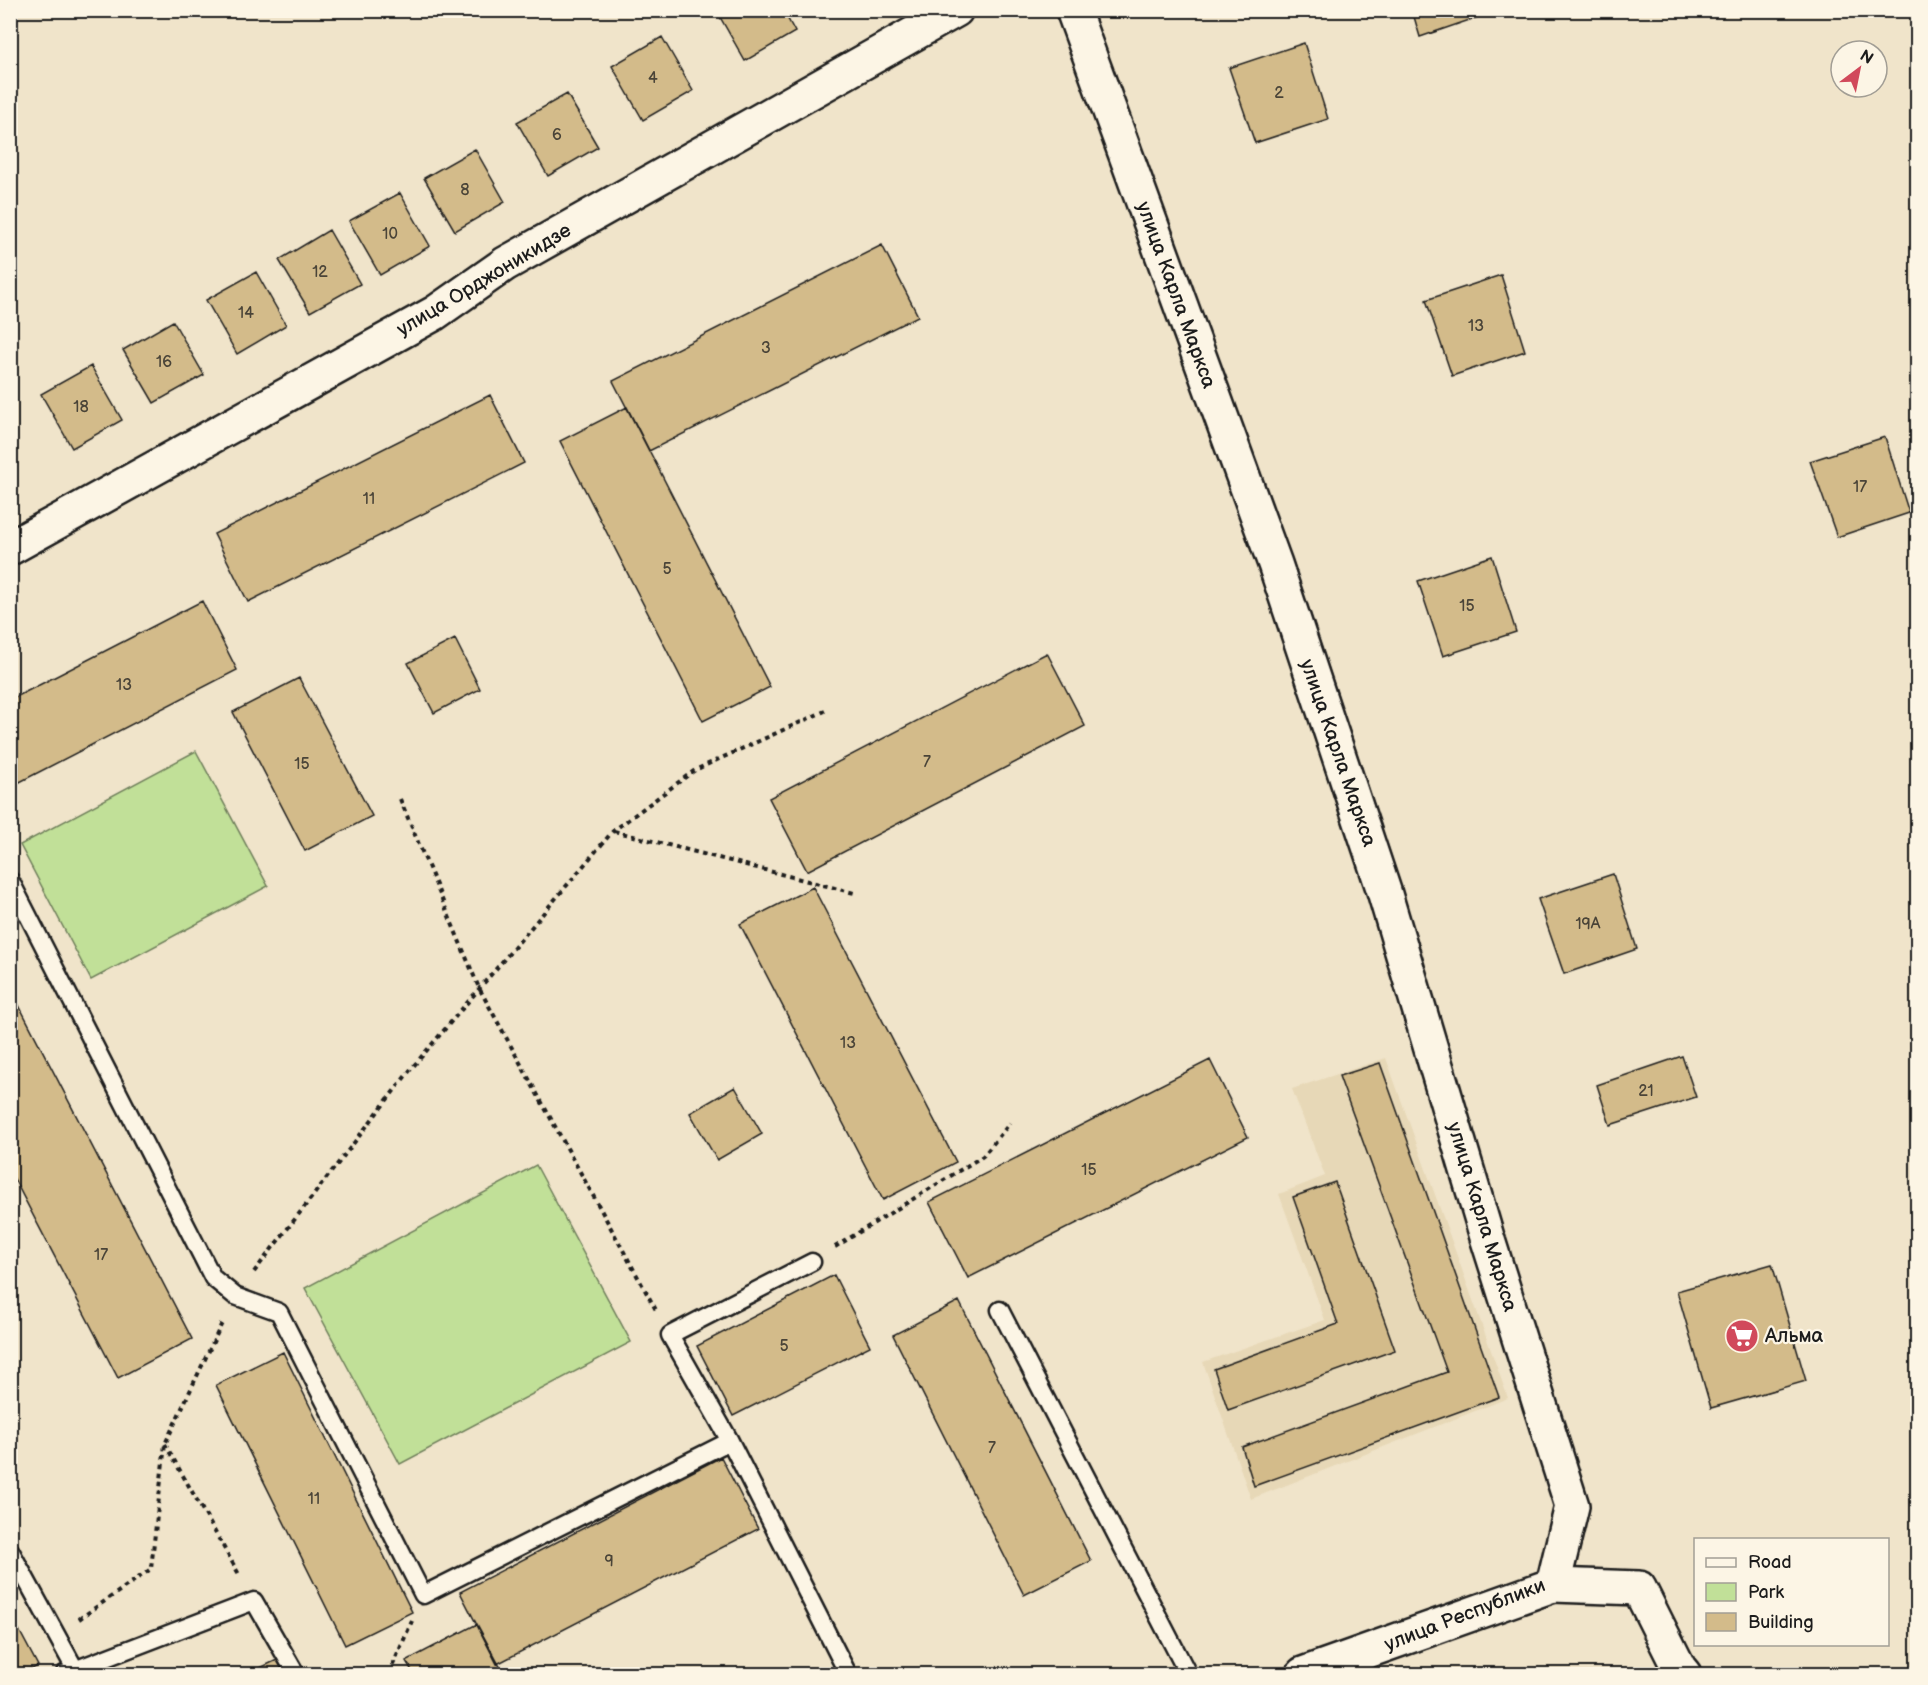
<svg xmlns="http://www.w3.org/2000/svg" width="1928" height="1685" viewBox="0 0 1928 1685" font-family="'Balsamiq Sans',sans-serif">
<rect width="100%" height="100%" fill="#f0e4ca"/>
<filter id="ink" filterUnits="userSpaceOnUse"><feTurbulence type="fractalNoise" baseFrequency=".0167" numOctaves="2"/><feDisplacementMap in="SourceGraphic" scale="12" xChannelSelector="R" yChannelSelector="G"/><feConvolveMatrix kernelMatrix="1 2 1 2 8 2 1 2 1" color-interpolation-filters="sRGB"/></filter>
<g filter="url(#ink)">
<path fill="#e7d8b7" d="M 1386,1058 L 1508,1398 L 1251,1499 L 1203,1362 L 1325,1320 L 1279,1194 L 1325,1176 L 1292,1089 Z"/>
<path fill="#c1e098" stroke="#6e7e5a" stroke-width="1.5" d="M 196,751 L 268,886 L 91,980 L 20,845 Z
M 536,1165 L 631,1342 L 400,1464 L 305,1288 Z"/>
<path fill="#d3bb8a" stroke="#1c1c1c" stroke-width="1.5" d="M 716,10 L 783,10 L 795,32 L 745,61 Z
M 1412,10 L 1493,10 L 1493,12 L 1420,37 Z
M 662,37 L 693,91 L 643,120 L 612,66 Z
M 1304,43 L 1328,119 L 1255,143 L 1229,68 Z
M 567,94 L 598,147 L 548,176 L 517,122 Z
M 475,149 L 505,202 L 455,231 L 424,178 Z
M 400,193 L 430,246 L 380,275 L 349,221 Z
M 329,230 L 360,284 L 310,312 L 279,260 Z
M 882,245 L 918,316 L 649,451 L 613,381 Z
M 256,272 L 286,325 L 237,354 L 206,300 Z
M 1501,275 L 1525,351 L 1452,376 L 1426,300 Z
M 173,321 L 204,375 L 154,403 L 123,350 Z
M 91,366 L 122,420 L 72,448 L 41,394 Z
M 490,395 L 524,463 L 248,602 L 214,534 Z
M 627,407 L 770,687 L 703,721 L 560,441 Z
M 1885,437 L 1909,513 L 1837,537 L 1810,461 Z
M 1492,556 L 1516,632 L 1443,656 L 1418,581 Z
M 202,601 L 237,670 L 10,787 L 10,700 Z
M 455,639 L 480,689 L 434,713 L 408,663 Z
M 1047,653 L 1085,726 L 807,871 L 769,798 Z
M 299,678 L 372,816 L 305,851 L 233,712 Z
M 1613,874 L 1637,949 L 1564,974 L 1538,899 Z
M 813,887 L 956,1162 L 883,1200 L 740,924 Z
M 10,988 L 192,1339 L 118,1378 L 10,1171 Z
M 1682,1056 L 1696,1097 L 1610,1125 L 1597,1085 Z
M 1210,1060 L 1248,1137 L 968,1278 L 929,1202 Z
M 1380,1063 L 1499,1397 L 1254,1486 L 1242,1447 L 1447,1372 L 1339,1076 Z
M 735,1087 L 762,1134 L 717,1160 L 690,1113 Z
M 1335,1182 L 1395,1350 L 1228,1410 L 1214,1369 L 1338,1324 L 1293,1197 Z
M 1772,1264 L 1806,1381 L 1711,1408 L 1677,1291 Z
M 834,1275 L 870,1346 L 733,1416 L 697,1346 Z
M 959,1301 L 1091,1561 L 1024,1595 L 893,1335 Z
M 283,1352 L 412,1612 L 345,1645 L 216,1385 Z
M 721,1457 L 758,1529 L 497,1664 L 460,1592 Z
M 10,1613 L 38,1666 L 22,1674 L 10,1674 Z
M 477,1624 L 504,1674 L 414,1674 L 406,1661 Z
M 277,1660 L 285,1674 L 247,1674 Z"/>
<g fill="none" stroke-linecap="round" stroke-linejoin="round">
<g stroke="#1c1c1c" stroke-width="21">
<path id="lane" d="M 10,880 L 213,1278 L 235,1296 L 279,1312 L 423,1595 L 730,1441
M 812,1262 L 670,1335 L 730,1441 L 848,1674
M 1000,1310 L 1188,1674
M 10,1550 L 75,1669
M 64,1674 L 254,1601 L 296,1674"/>
</g>
<g stroke="#1c1c1c" stroke-width="38">
<path id="street" d="M 1553,1585 L 1639,1588 L 1679,1668 L 1684,1674"/>
</g>
<g stroke="#1c1c1c" stroke-width="38">
<path id="secondary" d="M 1073,10 L 1275,564 L 1384,891 L 1487,1237 L 1572,1506 L 1553,1585 L 1303,1674
M 10,548 L 435,313 L 505,264 L 956,10"/>
</g>
<path stroke="#1c1c1c" stroke-width="4" stroke-dasharray="4.5 4.5" stroke-linecap="butt" d="M 400,799 L 479,988 L 656,1310
M 614,831 L 854,893
M 835,1247 L 983,1156 L 1010,1123
M 254,1272 L 411,1069 L 613,831 L 695,770 L 825,711
M 165,1444 L 240,1576
M 79,1619 L 151,1569 L 165,1444 L 223,1321
M 389,1674 L 412,1621"/>
<use href="#lane" stroke="#fcf5e5" stroke-width="16"/>
<use href="#street" stroke="#fcf5e5" stroke-width="33"/>
<use href="#secondary" stroke="#fcf5e5" stroke-width="33"/>
</g>
</g>
<defs>
<g id="supermarket-disc" transform="scale(1.725)"><circle r="9.5" fill="#d1495b" stroke="#fcf5e5"/><path d="M-6-5.5h2.5l.6 2H6L4.5 2H-2.5L-4.4-4H-6ZM-1.5 3.2a1.3 1.3 0 1 0 .1 0ZM3 3.2a1.3 1.3 0 1 0 .1 0Z" fill="#fff"/></g>
</defs>
<g fill-rule="evenodd">
<use href="#supermarket-disc" x="1742" y="1336"/>
</g>
<g text-anchor="middle" dominant-baseline="central" stroke-width="4.5" stroke-linejoin="round" paint-order="stroke">
<g font-size="16" fill="#4a4438">
<text x="653" y="78">4</text>
<text x="1279" y="93">2</text>
<text x="557" y="135">6</text>
<text x="465" y="190">8</text>
<text x="390" y="234">10</text>
<text x="320" y="272">12</text>
<text x="246" y="313">14</text>
<text x="1476" y="326">13</text>
<text x="766" y="348">3</text>
<text x="164" y="362">16</text>
<text x="81" y="407">18</text>
<text x="1860" y="487">17</text>
<text x="369" y="499">11</text>
<text x="667" y="569">5</text>
<text x="1467" y="606">15</text>
<text x="124" y="685">13</text>
<text x="927" y="762">7</text>
<text x="302" y="764">15</text>
<text x="1588" y="924">19А</text>
<text x="848" y="1043">13</text>
<text x="1646" y="1091">21</text>
<text x="1089" y="1170">15</text>
<text x="101" y="1255">17</text>
<text x="784" y="1346">5</text>
<text x="992" y="1448">7</text>
<text x="314" y="1499">11</text>
<text x="609" y="1561">9</text>
</g>
<g font-size="20" fill="#1c1c1c" stroke="#fcf5e5">
<text transform="translate(484 280) rotate(-31)">улица Орджоникидзе</text>
<text transform="translate(1176 295) rotate(70)">улица Карла Маркса</text>
<text transform="translate(1338 753) rotate(71)">улица Карла Маркса</text>
<text transform="translate(1482 1217) rotate(73)">улица Карла Маркса</text>
<text transform="translate(1465 1615) rotate(-21)">улица Республики</text>
</g>
<g font-size="20" fill="#1c1c1c" stroke="#fcf5e5" text-anchor="start">
<text x="1765" y="1336">Альма</text>
</g>
</g>
<rect width="1928" height="1685" fill="none" stroke="#fcf5e5" stroke-width="36"/>
<rect x="18" y="18" width="1892" height="1649" fill="none" stroke="#1c1c1c" stroke-width="2" filter="url(#ink)"/>
<rect x="1694" y="1538" width="195" height="108" fill="#fcf5e5" stroke="#a29e95" stroke-width="1.5"/>
<rect x="1706" y="1558" width="30" height="9" fill="#fcf5e5" stroke="#a29e95" stroke-width="1.5"/>
<text x="1748" y="1568" font-size="18" fill="#1c1c1c">Road</text>
<rect x="1706" y="1583" width="30" height="18" fill="#c1e098" stroke="#a29e95" stroke-width="1.5"/>
<text x="1748" y="1598" font-size="18" fill="#1c1c1c">Park</text>
<rect x="1706" y="1613" width="30" height="18" fill="#d3bb8a" stroke="#a29e95" stroke-width="1.5"/>
<text x="1748" y="1628" font-size="18" fill="#1c1c1c">Building</text>
<g transform="translate(1859 69) rotate(32)"><circle r="28" fill="#fcf5e5" stroke="#a29e95" stroke-width="1.5"/>
<path d="M0-4.5L10 22L0 15L-10 22Z" fill="#d1495b"/>
<text y="-9" font-size="16" font-weight="bold" text-anchor="middle" fill="#1c1c1c">N</text>
</g>
</svg>
